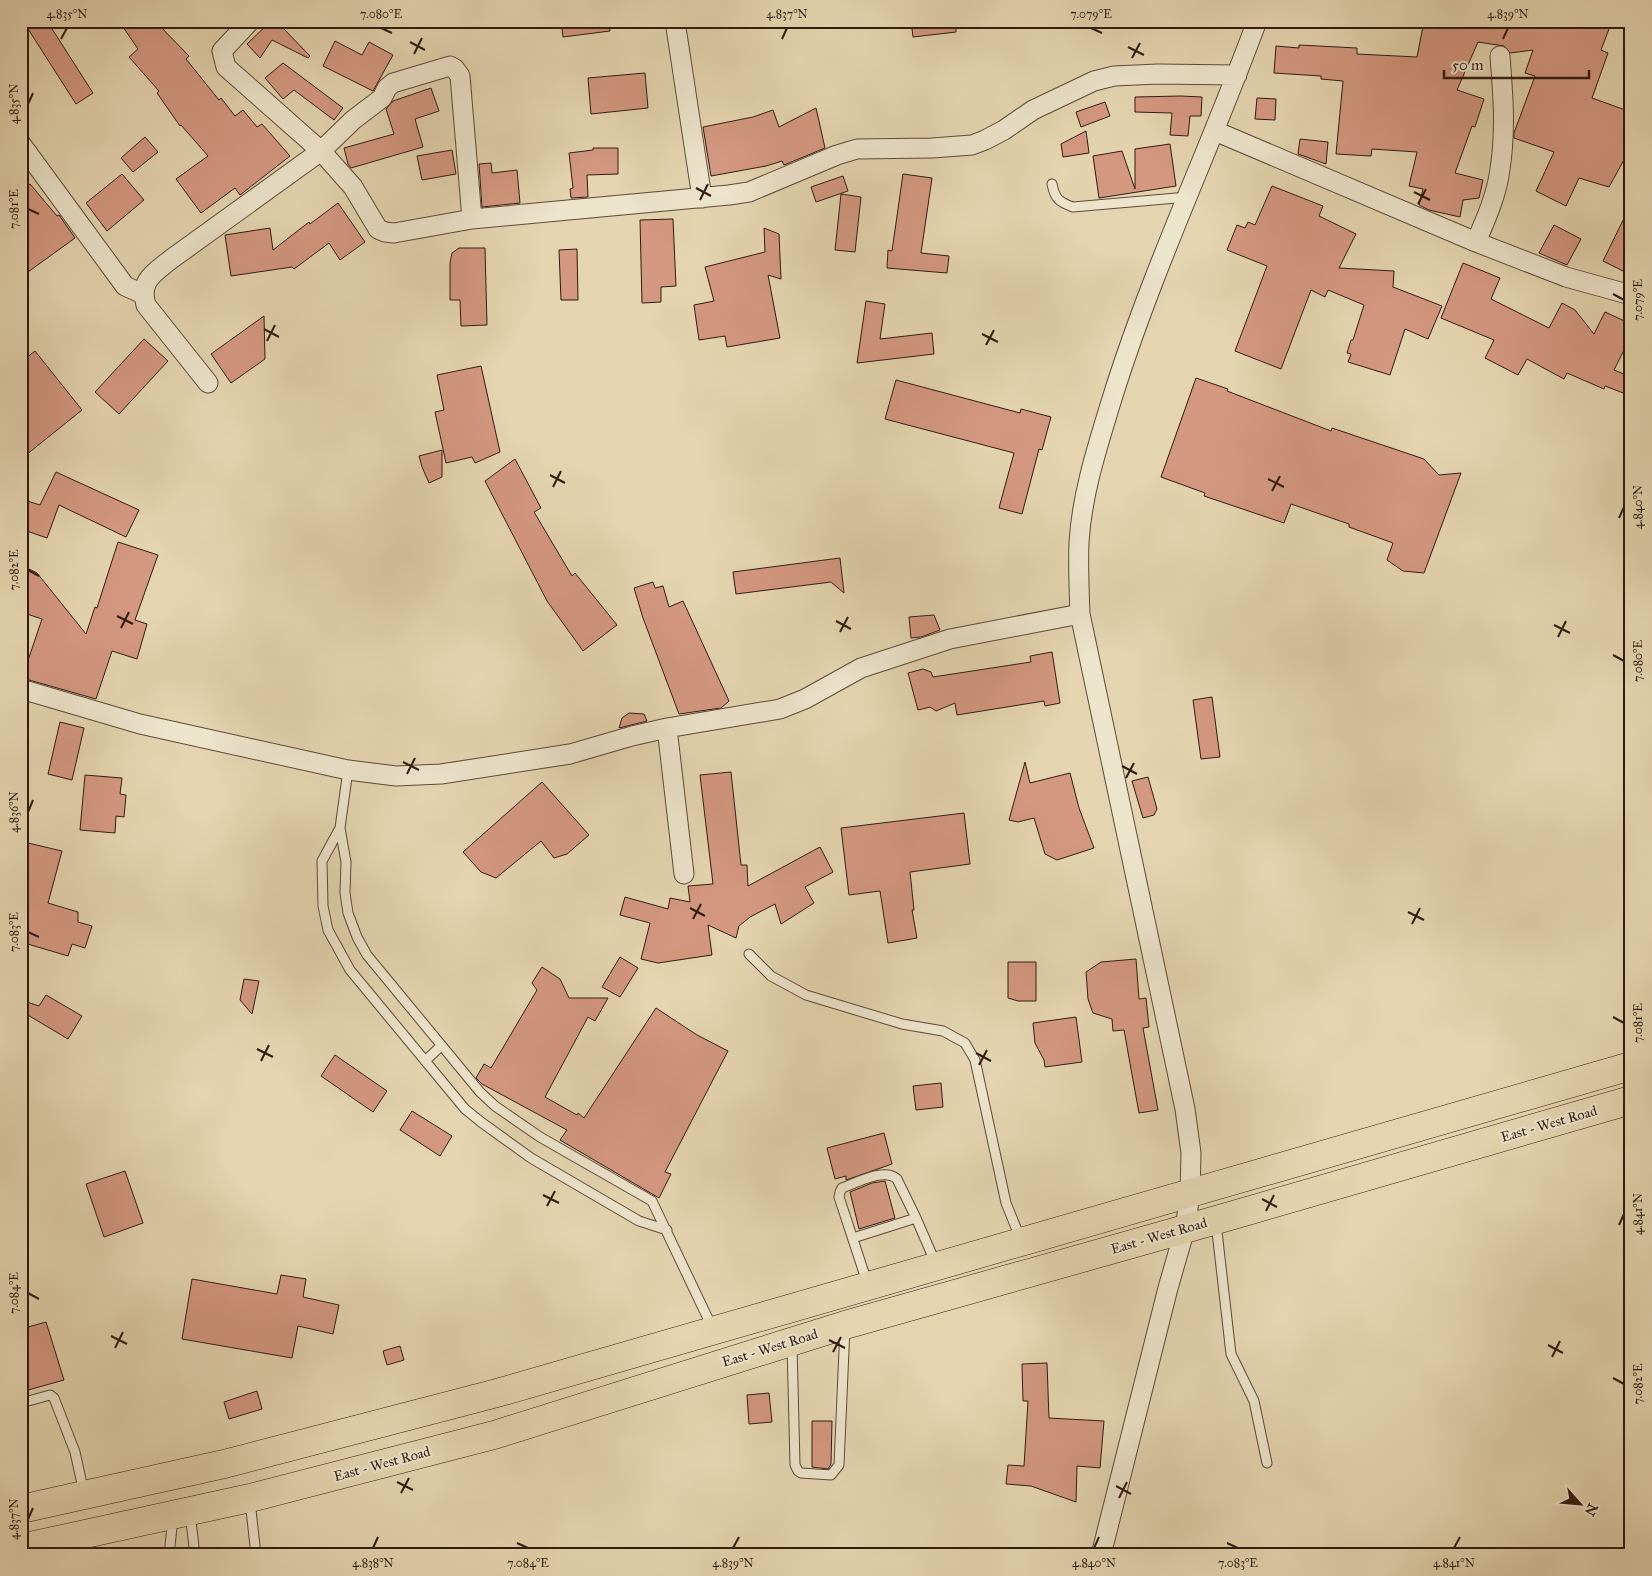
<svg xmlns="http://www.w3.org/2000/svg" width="1652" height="1576" viewBox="0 0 1652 1576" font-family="'IM FELL Great Primer',serif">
<rect width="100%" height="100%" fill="#e4d5b0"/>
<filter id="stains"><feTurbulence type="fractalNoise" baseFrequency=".004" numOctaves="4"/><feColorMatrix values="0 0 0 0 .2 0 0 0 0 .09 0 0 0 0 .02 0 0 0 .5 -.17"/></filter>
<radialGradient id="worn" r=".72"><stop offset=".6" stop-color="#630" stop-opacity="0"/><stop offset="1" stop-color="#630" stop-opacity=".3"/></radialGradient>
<path fill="#d49880" stroke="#311a11" d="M 23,21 L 47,21 L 93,93 L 76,104 Z
M 119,21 L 155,21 L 189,56 L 186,59 L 219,100 L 221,98 L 235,116 L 243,110 L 257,127 L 262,124 L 290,156 L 240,195 L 235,188 L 201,213 L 176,179 L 208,156 L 181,125 L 180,126 L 157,93 L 159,91 L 129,57 L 138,49 Z
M 271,21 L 284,21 L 281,26 L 310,56 L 308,58 L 272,40 L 260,58 L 247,44 Z
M 561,21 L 609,21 L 610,31 L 563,37 Z
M 911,21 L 956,21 L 956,32 L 913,37 Z
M 1424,21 L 1612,21 L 1601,50 L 1608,53 L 1592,98 L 1631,112 L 1631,147 L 1609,187 L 1579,178 L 1566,206 L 1536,191 L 1554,152 L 1514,138 L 1514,133 L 1535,76 L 1525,73 L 1533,50 L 1510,53 L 1504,46 L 1478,42 L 1457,90 L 1484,99 L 1475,127 L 1472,126 L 1455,173 L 1483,180 L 1479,198 L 1463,200 L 1460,217 L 1429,210 L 1419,205 L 1423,189 L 1409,186 L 1417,152 L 1372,149 L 1371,156 L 1336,154 L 1343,81 L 1321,79 L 1321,76 L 1274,73 L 1276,46 L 1299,48 L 1299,45 L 1357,48 L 1357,54 L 1417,57 Z
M 335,41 L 362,55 L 369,42 L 393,55 L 373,91 L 323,66 Z
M 283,63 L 343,108 L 334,120 L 294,90 L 283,99 L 265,78 Z
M 645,73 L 648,108 L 591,114 L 588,78 Z
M 431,88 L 439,111 L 415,119 L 423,147 L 351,168 L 348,164 L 344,148 L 394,134 L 386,109 L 393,101 Z
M 1181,96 L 1202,97 L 1201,116 L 1190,116 L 1188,136 L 1170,135 L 1172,113 L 1135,112 L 1135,97 Z
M 1257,98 L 1276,99 L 1275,120 L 1255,119 Z
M 1105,102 L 1110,116 L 1081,127 L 1076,112 Z
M 816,108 L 825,148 L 784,165 L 782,161 L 766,166 L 711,176 L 703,127 L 753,117 L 773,110 L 779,127 Z
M 1086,131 L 1089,153 L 1063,157 L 1061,144 Z
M 145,137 L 158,152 L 133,172 L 121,158 Z
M 1300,139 L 1328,142 L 1326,164 L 1298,154 Z
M 1170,144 L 1176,186 L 1099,198 L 1093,156 L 1122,151 L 1135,189 L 1135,149 Z
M 593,148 L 618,148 L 618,174 L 587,175 L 588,197 L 571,198 L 570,189 L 573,188 L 569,153 L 593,150 Z
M 452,150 L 456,174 L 422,180 L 417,156 Z
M 491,163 L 492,173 L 517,170 L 520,203 L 482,207 L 479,164 Z
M 122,174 L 144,200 L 107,231 L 86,203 Z
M 903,174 L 932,178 L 921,253 L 949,256 L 947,273 L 887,268 L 888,250 L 892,251 Z
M 843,176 L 848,191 L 816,202 L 811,187 Z
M 30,184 L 57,216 L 59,215 L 75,238 L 21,277 L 21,191 Z
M 1272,186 L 1323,206 L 1319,216 L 1356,234 L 1339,268 L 1394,271 L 1393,287 L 1442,306 L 1428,339 L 1405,329 L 1390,375 L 1348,362 L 1351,354 L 1347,353 L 1351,340 L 1353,340 L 1364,305 L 1328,290 L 1325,297 L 1311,290 L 1281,369 L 1235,351 L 1267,266 L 1227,250 L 1237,225 L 1245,228 L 1248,222 L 1255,225 Z
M 841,194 L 861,197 L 855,252 L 835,250 Z
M 338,203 L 365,242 L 340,260 L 329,243 L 294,269 L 292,267 L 231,276 L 225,235 L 270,228 L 273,250 L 309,222 L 310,224 Z
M 1631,204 L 1631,275 L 1603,261 Z
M 673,219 L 676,286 L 661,287 L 661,302 L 642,303 L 640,220 Z
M 1554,225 L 1581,239 L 1567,265 L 1539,253 Z
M 764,228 L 779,234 L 781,279 L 768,275 L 780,338 L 727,347 L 725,336 L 699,340 L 694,305 L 714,301 L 705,267 L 765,252 Z
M 459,248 L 485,248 L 487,325 L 461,326 L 460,300 L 450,300 L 450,263 L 452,253 Z
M 577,249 L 578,300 L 561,300 L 559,250 Z
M 1463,263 L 1500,278 L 1491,299 L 1549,328 L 1562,303 L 1575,310 L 1594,334 L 1605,312 L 1631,324 L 1631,336 L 1614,370 L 1631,377 L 1631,396 L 1605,386 L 1604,389 L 1567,373 L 1564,379 L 1527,359 L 1518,375 L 1485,358 L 1494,340 L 1441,318 Z
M 866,301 L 885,304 L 880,339 L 932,333 L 934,354 L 857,363 Z
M 264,316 L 265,359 L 231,383 L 211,354 Z
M 144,339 L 168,361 L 119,414 L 95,392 Z
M 35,351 L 82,410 L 21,459 L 21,362 Z
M 481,366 L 500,452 L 475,463 L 472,457 L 446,463 L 435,412 L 444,410 L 437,375 Z
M 1196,378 L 1228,389 L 1227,391 L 1331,431 L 1332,428 L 1424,459 L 1439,475 L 1461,473 L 1424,573 L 1403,571 L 1387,560 L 1393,543 L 1349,527 L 1349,524 L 1291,504 L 1284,523 L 1204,496 L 1205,493 L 1161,477 Z
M 896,380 L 1020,413 L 1021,409 L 1051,417 L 1042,450 L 1039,449 L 1022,514 L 999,508 L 1014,453 L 885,419 Z
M 442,450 L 442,477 L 429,483 L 422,467 L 419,456 Z
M 515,459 L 541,508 L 534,512 L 572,576 L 575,573 L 617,625 L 583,651 L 547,601 L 485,481 Z
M 56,472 L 139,510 L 126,537 L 59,505 L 47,538 L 21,529 L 21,499 L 40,505 Z
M 118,542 L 158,555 L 135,620 L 147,624 L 137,659 L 112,651 L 96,699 L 22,678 L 42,619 L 21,612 L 21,565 L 37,573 L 86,634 L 95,607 L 97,608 Z
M 840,558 L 844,593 L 831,582 L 736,594 L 733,572 Z
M 653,582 L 655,588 L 663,586 L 669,607 L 683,601 L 729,701 L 721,708 L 679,714 L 643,618 L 634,588 Z
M 934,615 L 940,630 L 921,637 L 911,638 L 909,617 Z
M 1052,652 L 1060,703 L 1045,706 L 1044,701 L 957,715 L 955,703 L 936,711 L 930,707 L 918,710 L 908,673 L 923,669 L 931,672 L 933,677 L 1031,662 L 1030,656 Z
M 1212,697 L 1220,757 L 1201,759 L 1193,700 Z
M 629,713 L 644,714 L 647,721 L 619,728 L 622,718 Z
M 60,722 L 84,728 L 72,780 L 48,774 Z
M 1025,762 L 1030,783 L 1070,773 L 1079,808 L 1094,848 L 1057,860 L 1045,854 L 1034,818 L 1018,822 L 1009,820 Z
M 731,772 L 741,865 L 747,865 L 748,886 L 820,847 L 833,872 L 805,887 L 814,903 L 781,924 L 775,904 L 750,917 L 739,926 L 736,938 L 708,925 L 712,955 L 658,963 L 641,959 L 650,923 L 620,915 L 625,897 L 668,909 L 670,898 L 690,902 L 688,886 L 713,884 L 700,775 Z
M 85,775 L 122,778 L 120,794 L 126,795 L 124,817 L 116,816 L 115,833 L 80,830 Z
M 1148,777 L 1157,809 L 1154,815 L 1143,818 L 1132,781 Z
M 542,782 L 589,835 L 567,854 L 554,858 L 541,841 L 496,878 L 481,872 L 463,852 Z
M 964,813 L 970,864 L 910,872 L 914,910 L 912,910 L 917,938 L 888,943 L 880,891 L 849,895 L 841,828 Z
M 28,843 L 62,851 L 48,903 L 78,912 L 78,922 L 92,926 L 85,948 L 72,944 L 68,956 L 21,942 L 21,870 Z
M 620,957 L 638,968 L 620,997 L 602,987 Z
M 1136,959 L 1139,999 L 1146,998 L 1149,1027 L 1143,1028 L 1158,1110 L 1139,1113 L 1124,1030 L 1113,1031 L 1112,1019 L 1093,1013 L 1088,999 L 1086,972 L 1101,962 Z
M 1008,962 L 1036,962 L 1036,1001 L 1018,1001 L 1008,998 Z
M 542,967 L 560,979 L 569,998 L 608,998 L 595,1021 L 588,1017 L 545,1097 L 577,1115 L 578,1113 L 584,1118 L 656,1008 L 697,1035 L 728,1051 L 665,1172 L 671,1174 L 659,1198 L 560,1140 L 567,1130 L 482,1084 L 476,1078 L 484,1064 L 491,1068 L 537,990 L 532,983 Z
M 244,979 L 259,981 L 252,1014 L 240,1000 Z
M 46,995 L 82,1016 L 68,1039 L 21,1011 L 21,1000 L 39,1006 Z
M 1076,1017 L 1082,1062 L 1045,1067 L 1044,1060 L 1035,1043 L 1033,1023 Z
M 335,1055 L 387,1091 L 373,1112 L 321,1076 Z
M 941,1083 L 943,1107 L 916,1110 L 913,1086 Z
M 412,1111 L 452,1136 L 440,1156 L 400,1130 Z
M 884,1133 L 892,1164 L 846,1180 L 846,1176 L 835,1179 L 827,1148 Z
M 125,1171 L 143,1223 L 104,1237 L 86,1184 Z
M 885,1181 L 895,1218 L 859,1229 L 850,1192 L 872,1183 Z
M 281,1275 L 306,1279 L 303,1297 L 339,1305 L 333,1334 L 298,1326 L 292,1358 L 182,1339 L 192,1279 L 277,1294 Z
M 46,1322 L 64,1380 L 21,1392 L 21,1329 Z
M 400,1346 L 404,1360 L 387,1365 L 383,1351 Z
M 1047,1363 L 1049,1418 L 1104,1421 L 1100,1468 L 1077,1466 L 1076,1502 L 1031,1486 L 1006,1484 L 1008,1465 L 1024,1466 L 1028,1401 L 1023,1401 L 1022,1364 Z
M 257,1391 L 262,1409 L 229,1419 L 224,1402 Z
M 769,1393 L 772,1422 L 749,1424 L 747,1395 Z
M 812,1421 L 832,1421 L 831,1464 L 828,1469 L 812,1467 Z"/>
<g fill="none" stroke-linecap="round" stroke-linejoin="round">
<g stroke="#5e4939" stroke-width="11">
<path id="service" d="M 1052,184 C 1055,199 1059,202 1073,207 L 1188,197
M 348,770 L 340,828 L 346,862 L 345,893 L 348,913 L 357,937 L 367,955 L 480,1092 L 495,1106 L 540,1137 L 652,1201 L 712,1327
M 340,828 L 322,861 L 323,906 L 328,930 L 350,970 L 465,1109 L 481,1122 L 531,1158 L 639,1221 L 667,1230
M 749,954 L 771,976 L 806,995 L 902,1024 L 943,1031 L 965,1043 L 975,1060 L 1006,1203 L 1021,1240
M 425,1061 L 441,1046
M 1216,1223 L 1231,1354 L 1254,1401 L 1267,1463
M 853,1238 L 916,1218
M 867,1282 L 839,1197 L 840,1192 L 842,1188 C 856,1183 885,1167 897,1179 L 916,1218 L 936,1264
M 792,1344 L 795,1465 L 798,1471 L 801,1473 L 831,1475 L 839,1465 L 845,1327
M 21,1403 L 50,1395 L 54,1398 L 75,1452 L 84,1493
M 250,1501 L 256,1555
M 190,1513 L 195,1555
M 169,1555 L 173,1518"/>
</g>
<g stroke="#5e4939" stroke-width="21">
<path id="minor" d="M 250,21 L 222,51 L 226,67 L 321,151 L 353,187 L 378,229 L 385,232 L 394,233 L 472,219 L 729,195 L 749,192 L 837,155 L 857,149 L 932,148 L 972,145 L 985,140 L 1004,130 L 1033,110 L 1094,81 L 1114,76 L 1158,74 L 1237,75
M 675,21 L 702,198
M 1215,131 L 1476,242 L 1566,277 L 1631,295
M 21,144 L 125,286 L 143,294
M 1476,242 C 1486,219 1497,194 1500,169 C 1506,131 1503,94 1500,56
M 208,383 L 146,305 C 139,281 153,274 170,260 L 321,151 L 353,120 L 382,98 L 387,88 L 393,83 L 450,66 L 455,69 L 460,76 L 472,219
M 21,689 L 140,724 L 348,770 L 396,776 L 441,774 L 570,754 L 632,736 L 667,728 L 780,709 L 805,699 L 861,668 L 950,639 L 1080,614
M 667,728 L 684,874
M 1101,1555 L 1168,1288 L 1185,1229 L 1190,1194 L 1191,1153 L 1185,1109 L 1080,614 C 1079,590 1078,566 1079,542 C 1082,494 1097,448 1111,402 C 1151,272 1210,149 1257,21"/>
</g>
<g stroke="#311a11" stroke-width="29">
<path id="primary" d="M 21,1509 L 224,1464 L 497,1393 L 1631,1066
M 21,1548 L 250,1498 L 494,1435 L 845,1325 L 1185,1229 L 1631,1100"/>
</g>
<use href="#service" stroke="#ede4cc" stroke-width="9"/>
<use href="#minor" stroke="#ede4cc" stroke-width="19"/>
<use href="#primary" stroke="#e4d5b0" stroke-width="28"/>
</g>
<path fill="none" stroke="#311a11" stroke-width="2" d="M 381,28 L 392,33M 1091,28 L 1102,33M 61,39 L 67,28M 782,39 L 787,28M 1503,39 L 1508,28M 410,42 L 425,50M 1128,47 L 1144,55M 414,54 L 422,38M 1132,58 L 1140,43M 28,104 L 33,93M 696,188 L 711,196M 1414,192 L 1430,200M 700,200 L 708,184M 1418,204 L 1426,189M 28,209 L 39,214M 1613,294 L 1624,300M 264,329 L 279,337M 982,334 L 998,342M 267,341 L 275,325M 986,345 L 994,330M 550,475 L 565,483M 1268,479 L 1284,487M 553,487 L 561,471M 1272,491 L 1280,476M 1619,518 L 1624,507M 28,570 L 39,576M 117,616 L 133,624M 836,621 L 851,629M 1554,625 L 1570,633M 121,628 L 129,612M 840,632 L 848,617M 1558,637 L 1566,621M 1613,655 L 1624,661M 403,762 L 419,770M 1122,766 L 1137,774M 407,774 L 415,758M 1126,778 L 1134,763M 28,812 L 33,800M 690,908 L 705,916M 1408,912 L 1424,920M 693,919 L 701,904M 1412,924 L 1420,908M 28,932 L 39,937M 1613,1017 L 1624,1023M 257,1049 L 273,1057M 976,1053 L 991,1061M 261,1061 L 269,1045M 979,1065 L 987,1050M 543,1195 L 559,1203M 1262,1199 L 1277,1207M 547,1206 L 555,1191M 1266,1211 L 1274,1195M 1619,1225 L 1624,1214M 28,1293 L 39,1299M 111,1336 L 127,1344M 829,1340 L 845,1348M 1548,1345 L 1563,1353M 115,1348 L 123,1332M 833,1352 L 841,1337M 1552,1357 L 1560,1341M 1613,1378 L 1624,1384M 397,1482 L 413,1490M 1116,1486 L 1131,1494M 401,1493 L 409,1478M 1119,1498 L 1127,1482M 28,1519 L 33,1508M 517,1543 L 528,1548M 1227,1543 L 1238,1548M 373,1548 L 378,1537M 733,1548 L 739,1537M 1094,1548 L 1099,1537M 1454,1548 L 1460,1537"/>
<g text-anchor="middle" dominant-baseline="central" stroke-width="4" stroke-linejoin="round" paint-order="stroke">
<g font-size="14" fill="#311a11" stroke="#ede4cc">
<text transform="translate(1549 1124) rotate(-16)">East - West Road</text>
<text transform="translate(1159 1236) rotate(-16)">East - West Road</text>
<text transform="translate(770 1348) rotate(-17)">East - West Road</text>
<text transform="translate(382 1464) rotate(-15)">East - West Road</text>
</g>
</g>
<rect width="1652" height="1576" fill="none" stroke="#e4d5b0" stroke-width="55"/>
<g transform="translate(1580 1504) rotate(117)" stroke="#ede4cc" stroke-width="4" paint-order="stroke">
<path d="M0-4L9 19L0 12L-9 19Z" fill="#311a11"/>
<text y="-8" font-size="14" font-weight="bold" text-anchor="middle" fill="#311a11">N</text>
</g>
<path d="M1444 70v8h145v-8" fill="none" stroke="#311a11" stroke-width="2.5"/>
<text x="1452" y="70" font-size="15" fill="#311a11" stroke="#ede4cc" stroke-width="4" paint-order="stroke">50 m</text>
<rect x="28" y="28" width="1596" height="1520" fill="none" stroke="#311a11" stroke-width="2"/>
<g font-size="12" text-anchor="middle" fill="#311a11">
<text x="67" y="18">4.835°N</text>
<text x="381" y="18">7.080°E</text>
<text x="787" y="18">4.837°N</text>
<text x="1091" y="18">7.079°E</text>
<text x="1508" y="18">4.839°N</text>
<text transform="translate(14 104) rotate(-90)" y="4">4.835°N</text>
<text transform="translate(14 209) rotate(-90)" y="4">7.081°E</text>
<text transform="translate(1638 300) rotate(-90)" y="4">7.079°E</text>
<text transform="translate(1638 507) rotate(-90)" y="4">4.840°N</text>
<text transform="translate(14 570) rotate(-90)" y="4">7.082°E</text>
<text transform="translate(1638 661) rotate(-90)" y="4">7.080°E</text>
<text transform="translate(14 812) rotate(-90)" y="4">4.836°N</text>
<text transform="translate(14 932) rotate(-90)" y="4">7.083°E</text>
<text transform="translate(1638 1023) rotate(-90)" y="4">7.081°E</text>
<text transform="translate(1638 1214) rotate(-90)" y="4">4.841°N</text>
<text transform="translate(14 1293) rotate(-90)" y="4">7.084°E</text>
<text transform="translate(1638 1384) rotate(-90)" y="4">7.082°E</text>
<text transform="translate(14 1519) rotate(-90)" y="4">4.837°N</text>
<text x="373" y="1567">4.838°N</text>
<text x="528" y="1567">7.084°E</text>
<text x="733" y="1567">4.839°N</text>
<text x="1094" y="1567">4.840°N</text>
<text x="1238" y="1567">7.083°E</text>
<text x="1454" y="1567">4.841°N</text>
</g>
<rect width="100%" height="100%" filter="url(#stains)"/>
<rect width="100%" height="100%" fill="url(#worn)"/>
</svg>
